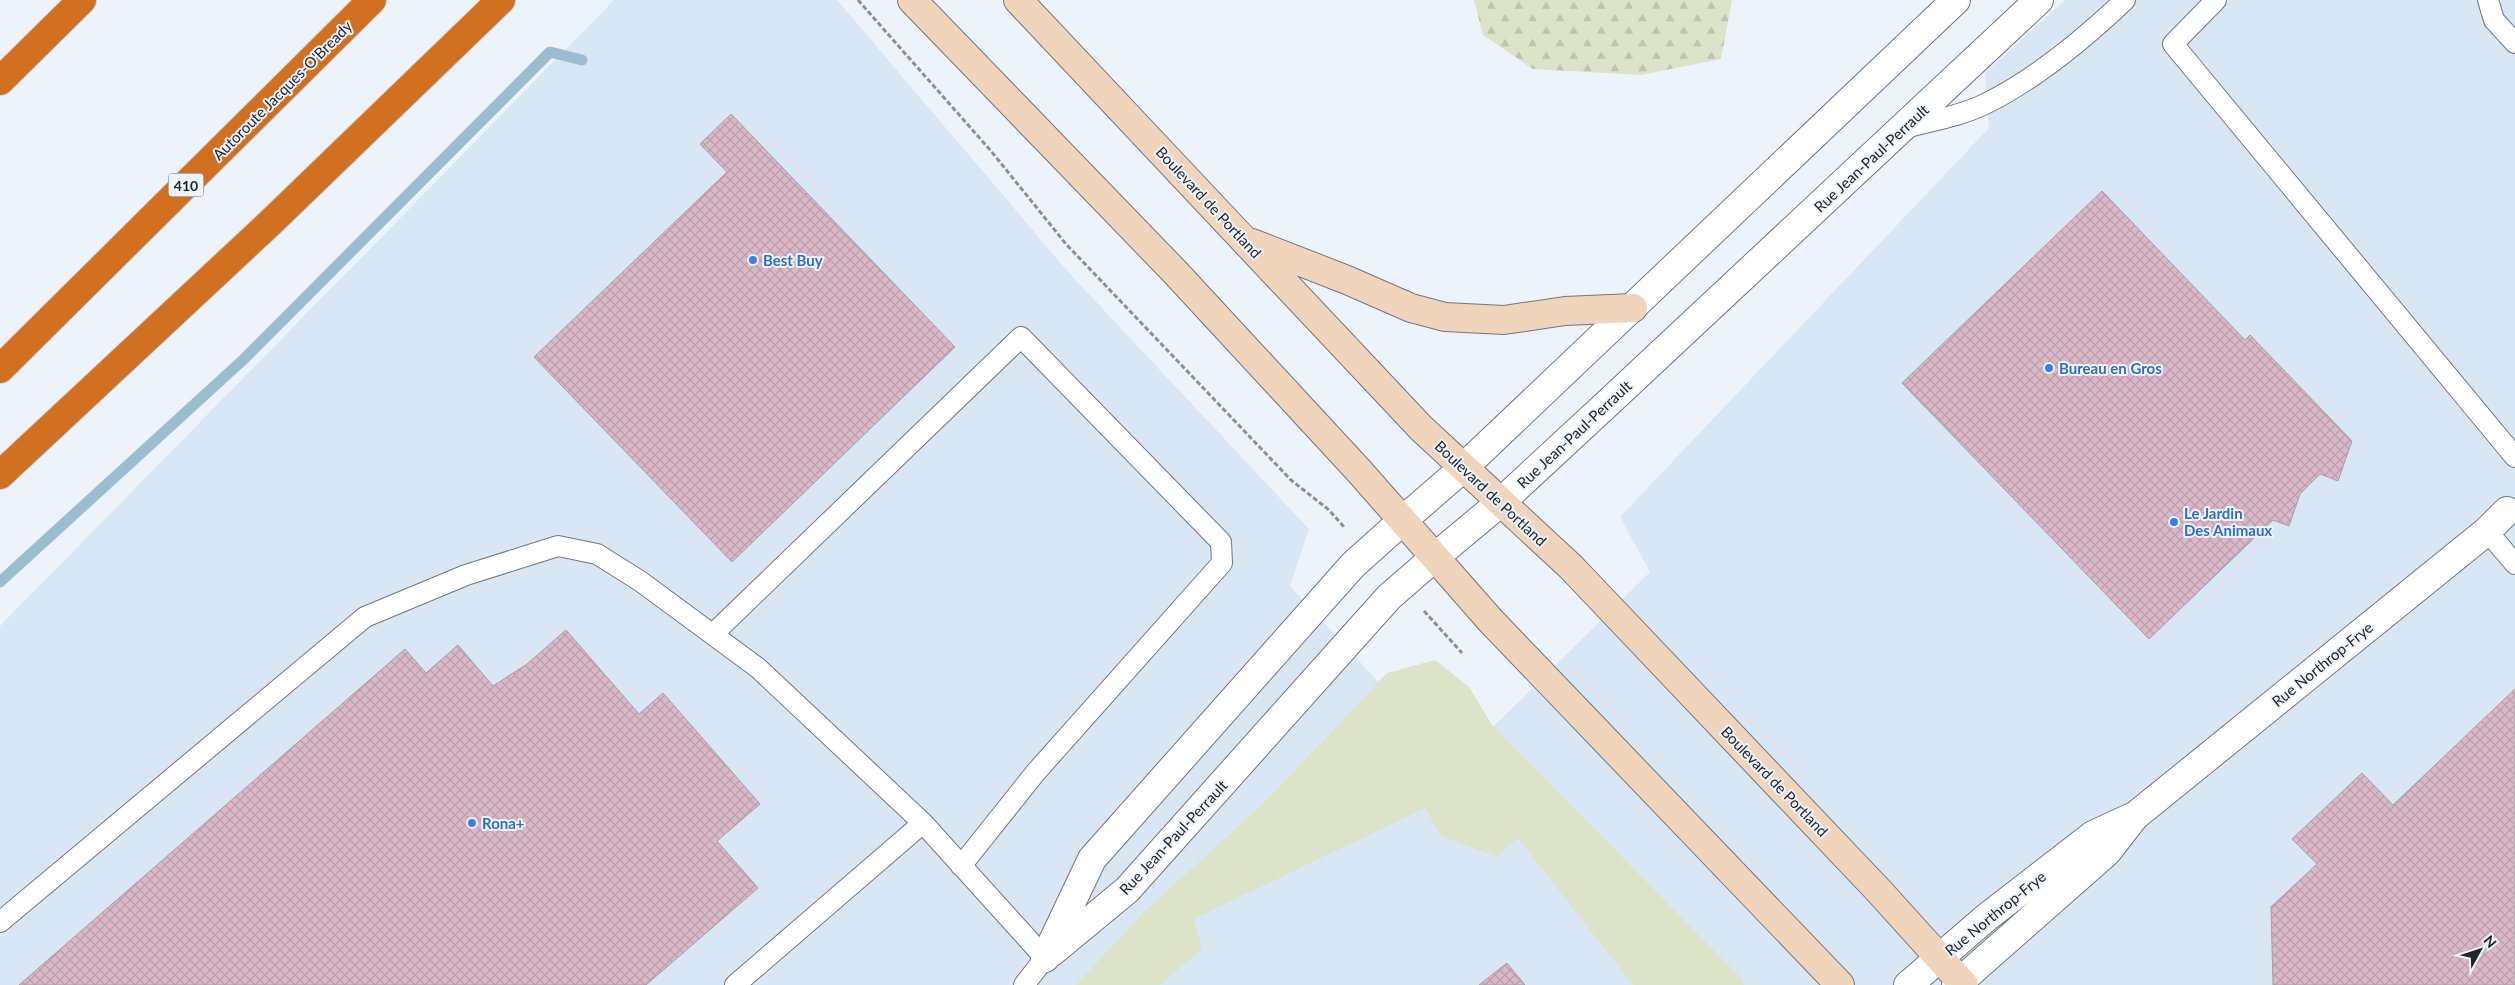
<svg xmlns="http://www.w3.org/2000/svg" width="2515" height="985" viewBox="0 0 2515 985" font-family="Lato,sans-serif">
<defs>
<pattern id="forest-firs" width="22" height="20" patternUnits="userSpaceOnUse" patternTransform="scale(1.25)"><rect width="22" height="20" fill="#dde3c8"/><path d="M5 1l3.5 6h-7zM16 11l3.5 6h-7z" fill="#bdc3ac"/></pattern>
<pattern id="building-cross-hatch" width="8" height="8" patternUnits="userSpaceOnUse" patternTransform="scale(1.25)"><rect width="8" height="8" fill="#dab8c7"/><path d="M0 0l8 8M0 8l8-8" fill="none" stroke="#bb9eab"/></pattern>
</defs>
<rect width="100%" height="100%" fill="#ecf3fb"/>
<path fill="#d9e7f5" d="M 614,0 L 837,0 L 1070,274 L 1309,529 L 1290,586 L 1386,690 L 1489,731 L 1650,572 L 1620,517 L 1989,128 L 1985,73 L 2065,0 L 2515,0 L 2515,985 L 0,985 L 0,626 Z"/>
<path fill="#dde3c8" d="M 1435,660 L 1469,687 L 1492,725 L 1740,977 L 1744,985 L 1633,985 L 1518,838 L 1497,857 L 1441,836 L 1425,808 L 1194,919 L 1202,949 L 1160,985 L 1076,985 L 1146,910 L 1267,800 L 1387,673 Z"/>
<path fill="url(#forest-firs)" d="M 1474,0 L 1732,0 L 1721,59 L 1641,75 L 1533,69 L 1483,35 Z"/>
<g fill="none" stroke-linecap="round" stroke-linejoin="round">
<path stroke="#9cbdd0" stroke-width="11" d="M 0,582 L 244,359 L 550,52 L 582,60"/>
</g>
<path fill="url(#building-cross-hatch)" stroke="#a99ea3" d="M 731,114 L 955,347 L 732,562 L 534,357 L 727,172 L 700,144 Z
M 2102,191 L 2245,340 L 2250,335 L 2352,441 L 2338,481 L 2320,474 L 2300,494 L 2289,526 L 2273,520 L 2149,639 L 1902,383 Z
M 566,630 L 639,714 L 663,693 L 760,804 L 717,841 L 758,888 L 646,985 L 19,985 L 405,649 L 426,673 L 458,645 L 493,686 L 527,664 Z
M 2515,689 L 2515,985 L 2273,985 L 2271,907 L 2317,864 L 2292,839 L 2362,773 L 2393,805 Z
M 1507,963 L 1525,985 L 1479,985 Z"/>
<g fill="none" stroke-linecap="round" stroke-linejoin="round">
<g stroke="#70777e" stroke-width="22">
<path id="service" d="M 2216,0 L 2173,44 L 2515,457
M 2488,0 L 2494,20 L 2515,43
M 1905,128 C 1930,121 1961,116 1985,104 C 2036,79 2084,39 2125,0
M 2487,531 L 2515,564
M 713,634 L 1021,337 L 1221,542 L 1222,563 L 1036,772 L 961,866
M 0,922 L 365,617 L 466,575 L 558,546 L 597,554 L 640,581 L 758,668 L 923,823 L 1045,958 L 1024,985
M 735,985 L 923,823"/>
</g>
<g stroke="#70777e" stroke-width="30">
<path id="minor" d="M 1052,952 L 1127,890 L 1389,597 L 1435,557
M 1045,958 L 1092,859 L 1353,565 L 1402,521
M 1908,985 L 1987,917 L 2093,835 L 2132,817
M 1956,985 L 2107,852 L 2135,816 L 2487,531 L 2507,511"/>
</g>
<g stroke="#70777e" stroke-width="30">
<path id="tertiary" d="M 1402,521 L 1463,468 L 1956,0
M 1435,557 L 1501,502 L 1609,402 L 2039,0"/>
</g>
<g stroke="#70777e" stroke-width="30">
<path id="secondary" d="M 912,0 L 1175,272 L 1360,472 L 1491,621 L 1840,985
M 1018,0 L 1421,428 L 1571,567 L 1879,891 L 1964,985
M 1252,243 L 1347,280 L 1411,308 L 1445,317 L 1504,320 L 1565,311 L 1633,308"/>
</g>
<g stroke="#cecfd0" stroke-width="30">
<path id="motorway" d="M 0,81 L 82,0
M 0,369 L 372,0
M 0,475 L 270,223 L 501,0"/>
</g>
<path stroke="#8b9096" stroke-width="3" stroke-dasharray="5 2.5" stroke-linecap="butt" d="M 858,0 L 991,151 L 1066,244 L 1291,480 L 1329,510 L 1345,528
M 1424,611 L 1462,653"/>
<use href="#service" stroke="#fff" stroke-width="20"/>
<use href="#minor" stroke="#fff" stroke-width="28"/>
<use href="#tertiary" stroke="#fff" stroke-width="28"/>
<use href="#secondary" stroke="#f1d4bc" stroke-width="28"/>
<use href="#motorway" stroke="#d17021" stroke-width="28"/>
</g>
<g fill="#3f7fe0" stroke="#ecf3fb" stroke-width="2">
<circle cx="753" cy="260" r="5"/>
<circle cx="2049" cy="368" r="5"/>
<circle cx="2174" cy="522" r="5"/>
<circle cx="472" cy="823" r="5"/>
</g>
<g text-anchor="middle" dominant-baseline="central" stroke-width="4" stroke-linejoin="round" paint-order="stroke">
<rect fill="#ecf3fb" stroke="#5f6367" stroke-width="1" x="168.5" y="173.5" width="35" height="23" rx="4"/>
<g font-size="14" font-weight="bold" fill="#222528">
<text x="186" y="185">410</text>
</g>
<g font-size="15" fill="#222528" stroke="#ecf3fb">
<text transform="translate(282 90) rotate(-45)">Autoroute Jacques-O'Bready</text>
<text transform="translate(1871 158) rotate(-43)">Rue Jean-Paul-Perrault</text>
<text transform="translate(1209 202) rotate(47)">Boulevard de Portland</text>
<text transform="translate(1574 434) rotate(-43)">Rue Jean-Paul-Perrault</text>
<text transform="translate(1491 493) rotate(43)">Boulevard de Portland</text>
<text transform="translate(2322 664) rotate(-39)">Rue Northrop-Frye</text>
<text transform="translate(1775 781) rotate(46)">Boulevard de Portland</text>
<text transform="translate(1173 837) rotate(-47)">Rue Jean-Paul-Perrault</text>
<text transform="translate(1995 913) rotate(-39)">Rue Northrop-Frye</text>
</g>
<g font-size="15" font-weight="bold" fill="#366cbe" stroke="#ecf3fb" text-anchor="start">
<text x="763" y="260">Best Buy</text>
<text x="2059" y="368">Bureau en Gros</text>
<text x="2184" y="513">Le Jardin<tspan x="2184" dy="17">Des Animaux</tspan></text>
<text x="482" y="823">Rona+</text>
</g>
</g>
<g transform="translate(2480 950) rotate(50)" stroke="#ecf3fb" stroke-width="4" paint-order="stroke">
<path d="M0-4L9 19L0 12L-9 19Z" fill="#222528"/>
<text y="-8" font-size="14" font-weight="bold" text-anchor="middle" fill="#222528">N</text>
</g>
</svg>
